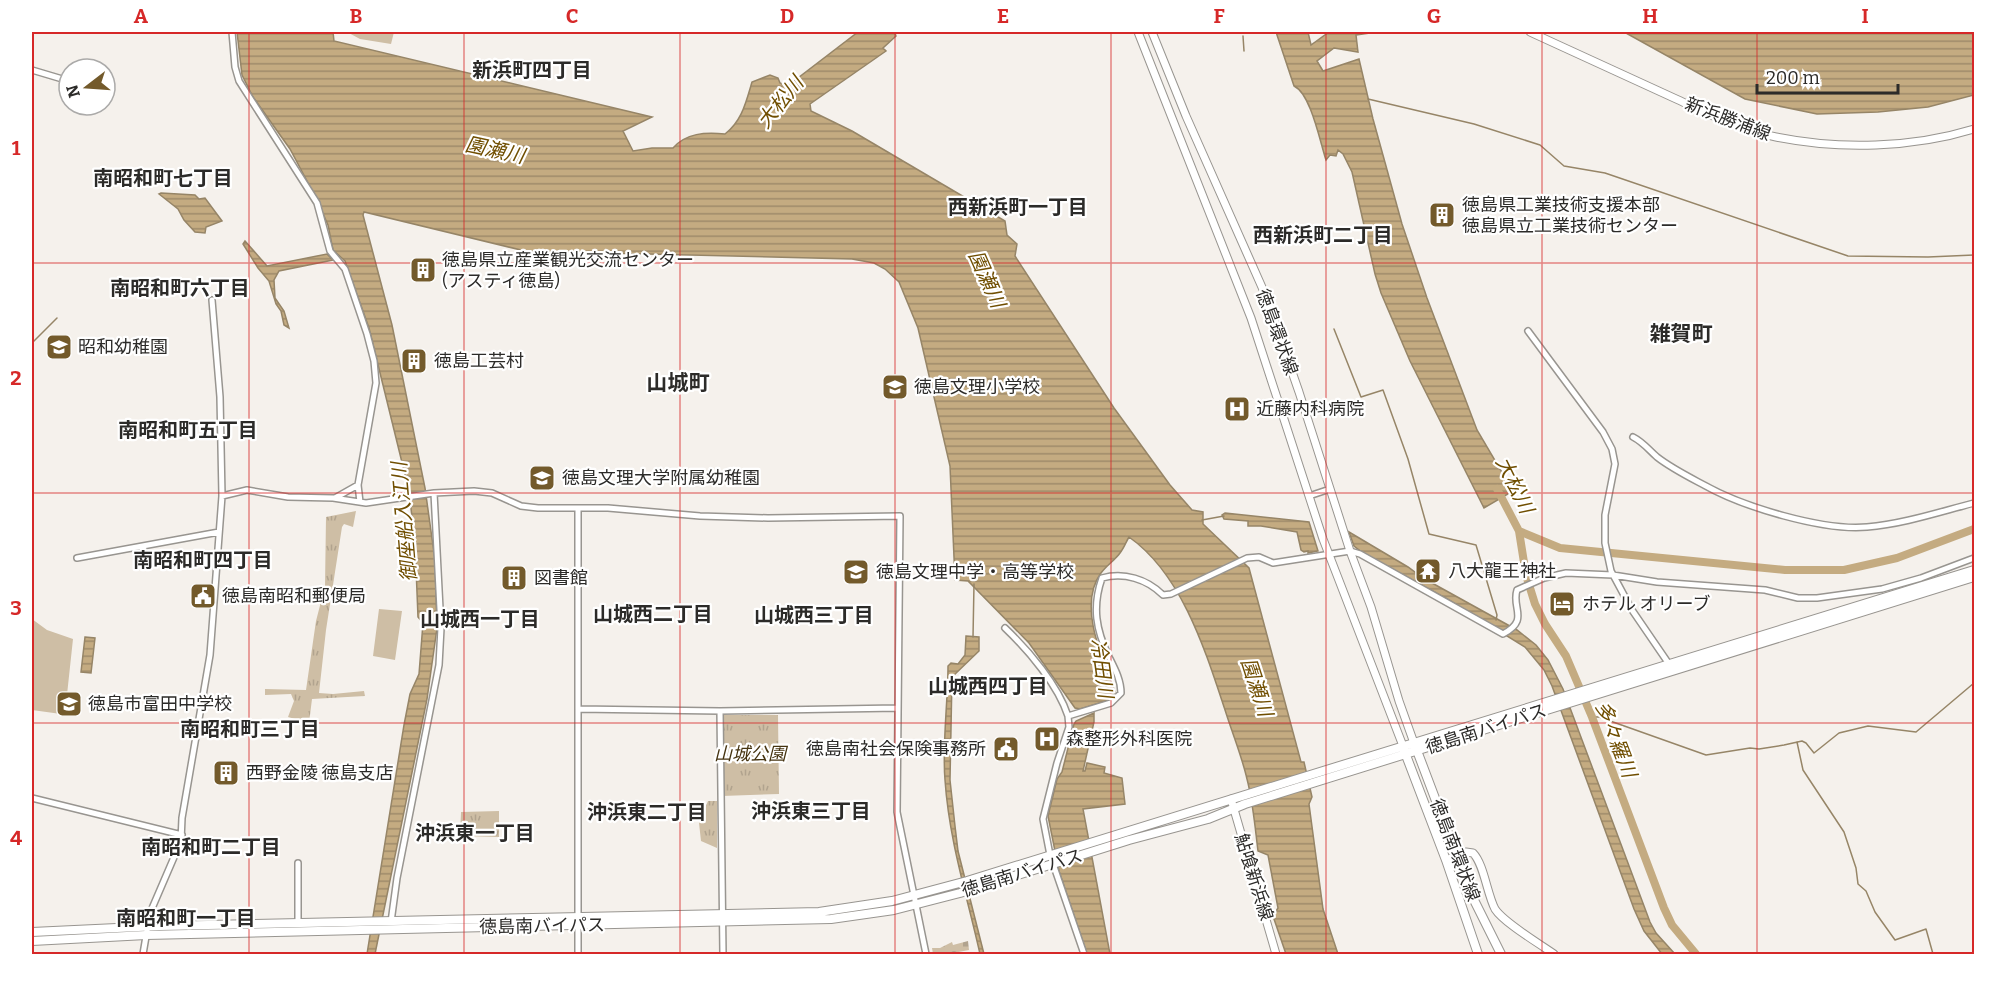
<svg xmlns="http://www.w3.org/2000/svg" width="2006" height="986" viewBox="0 0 2006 986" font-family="Bitter,'Noto Sans JP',serif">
<defs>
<pattern id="cemetery-stones" width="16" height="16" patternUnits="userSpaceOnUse" patternTransform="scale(1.5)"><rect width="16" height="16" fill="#cebea5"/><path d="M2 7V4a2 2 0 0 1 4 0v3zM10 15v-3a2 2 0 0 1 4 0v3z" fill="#b1a38e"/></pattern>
<pattern id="park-tufts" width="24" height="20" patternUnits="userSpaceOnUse" patternTransform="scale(1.5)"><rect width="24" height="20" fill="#cebea5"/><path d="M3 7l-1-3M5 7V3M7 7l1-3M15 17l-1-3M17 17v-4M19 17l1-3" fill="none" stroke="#b1a38e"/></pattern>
<pattern id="water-rules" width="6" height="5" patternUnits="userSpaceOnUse" patternTransform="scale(1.5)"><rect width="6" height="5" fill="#c4ab81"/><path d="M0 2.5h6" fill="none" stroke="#9f8b6a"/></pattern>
</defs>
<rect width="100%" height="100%" fill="#f5f1ec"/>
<path fill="#cebea5" d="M 347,32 L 394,32 L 391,44 L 360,39 Z
M 379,609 L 402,611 L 395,660 L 373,656 Z
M 32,619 L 47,630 L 73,639 L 66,704 L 61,714 L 32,710 Z"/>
<path fill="url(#cemetery-stones)" d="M 968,941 L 969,950 L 948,954 L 947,953 L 933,954 L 932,948 L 940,948 L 952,942 L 953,945 Z"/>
<path fill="url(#park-tufts)" d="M 356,511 L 353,527 L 344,524 L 342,527 L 326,630 L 319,693 L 333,694 L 364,691 L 365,696 L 312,699 L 309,723 L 288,717 L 294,701 L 291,694 L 265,695 L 265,689 L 306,690 L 316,621 L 325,586 L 326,517 Z
M 722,715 L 778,715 L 779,794 L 722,796 Z
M 708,801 L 717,801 L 717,848 L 701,841 L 699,823 Z
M 499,811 L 499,837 L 460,836 L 461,812 Z"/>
<path fill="url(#water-rules)" stroke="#968567" stroke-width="1.5" d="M 237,32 L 333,32 L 334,41 L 652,117 L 623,131 L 633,151 L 652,148 L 673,148 C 686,133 705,132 725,134 C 742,121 746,102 752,82 L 770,75 L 778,78 L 780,83 L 784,85 L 790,84 L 858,32 L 897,32 L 895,33 L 896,36 L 883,48 L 886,51 L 810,104 L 811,111 L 852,131 L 1005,221 L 1007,235 L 1017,244 L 1015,256 L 1114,408 L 1170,485 L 1192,510 L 1203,512 L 1203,524 L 1249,568 L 1301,762 L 1304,762 L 1312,797 L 1309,804 L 1323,909 L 1338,954 L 1286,954 L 1273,916 L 1278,908 L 1268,855 L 1258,851 C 1255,827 1253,802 1247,779 C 1242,757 1233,735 1226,713 C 1206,653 1183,575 1129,537 C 1126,542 1124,548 1120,553 C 1115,560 1106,566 1101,573 C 1077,605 1103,660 1115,692 L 1109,700 L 1080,709 L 1075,708 L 1029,643 L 968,581 L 955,580 L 950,466 L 918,328 L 899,282 L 885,269 L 874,263 L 852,259 L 525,251 L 364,212 L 363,215 L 392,325 L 425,488 L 435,560 L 437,628 L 427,699 L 375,954 L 367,954 L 404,725 L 410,694 L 419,674 L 423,623 L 418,617 L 415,543 L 409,491 L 369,328 L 345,261 L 333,250 L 328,225 L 316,198 L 290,149 L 253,97 L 242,75 Z
M 1276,32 L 1308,32 L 1311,45 L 1329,32 L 1377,32 L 1356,35 L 1358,52 L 1334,48 L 1317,61 L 1323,71 L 1359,59 L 1373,119 L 1402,224 L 1427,298 L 1477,430 L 1513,491 L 1484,508 L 1410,361 L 1381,293 L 1375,274 L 1352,172 L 1343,154 L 1338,150 L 1336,156 L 1330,155 L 1326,160 C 1320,142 1311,94 1294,86 Z
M 1624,32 L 1974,32 L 1974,95 L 1928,107 L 1878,112 L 1817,114 L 1745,99 Z
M 161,193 L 195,195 L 199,199 L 205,198 L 222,221 L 206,227 L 205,233 L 195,232 L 184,220 L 178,209 L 159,194 Z
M 245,241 L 267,266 L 327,254 L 333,260 L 279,271 L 274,280 L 275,298 L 284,311 L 289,328 L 284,325 L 281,311 L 276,304 L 269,281 L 258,268 L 243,244 Z
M 1225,513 L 1309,522 L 1318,551 L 1308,553 L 1308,551 L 1304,552 L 1301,550 L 1297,532 L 1261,526 L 1248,526 L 1248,521 L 1224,519 L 1222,515 Z
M 1349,532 L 1408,567 L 1423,578 L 1517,630 L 1536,645 L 1548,660 L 1563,689 L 1650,922 L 1656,933 L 1675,954 L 1662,954 L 1644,931 L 1634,909 L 1552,686 L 1544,670 L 1525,647 L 1449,600 L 1363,553 L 1354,546 Z
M 966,636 L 979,637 L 979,651 L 952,677 L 950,780 L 955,826 L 958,851 L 984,954 L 980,954 C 967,896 949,840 945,780 C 942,745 948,702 948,666 L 951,663 L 958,664 L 965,655 Z
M 85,637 L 95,638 L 91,673 L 81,672 Z
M 1094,713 L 1094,722 L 1083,771 L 1085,771 L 1087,763 L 1105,767 L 1104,773 L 1122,778 L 1125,804 L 1083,809 L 1110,954 L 1087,954 L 1059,871 L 1048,816 L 1057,779 L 1062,772 L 1074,724 L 1076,721 Z"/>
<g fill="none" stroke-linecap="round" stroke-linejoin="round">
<path stroke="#968567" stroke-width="1.5" d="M 1243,36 L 1244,51
M 1368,99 L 1474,124 L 1540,145 L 1564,166 L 1605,173 L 1848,256 L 1928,257 L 1974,255
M 1334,329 L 1361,397 L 1383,390 L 1408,459 L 1429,534 L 1476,545 L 1497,615 L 1496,620
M 32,343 L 57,318
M 1202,520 L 1224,516
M 973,637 L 974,584
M 1592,717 L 1599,717 L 1706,755 L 1750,748 L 1759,749 L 1784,745 L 1802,741 L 1806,743 L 1814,753 L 1839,733 L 1868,726 L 1916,732 L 1974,683
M 1797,742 L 1803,770 L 1844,832 L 1856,868 L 1858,884 L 1866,891 L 1875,912 L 1895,940 L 1926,929 L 1933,954"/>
<path stroke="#c4ab81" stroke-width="8" d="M 1497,489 L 1519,531 L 1526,575 L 1535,604 L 1545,624 L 1566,656 L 1592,717 L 1664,908 L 1672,925 L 1696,954
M 1519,531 L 1560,548 L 1785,570 L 1844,570 L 1897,558 L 1974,529"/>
<g stroke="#989590" stroke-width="8">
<path id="minor" d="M 232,32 L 235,67 L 239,81 L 317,203 L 330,251 L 345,269 L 367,334 L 374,361 L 376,383 L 358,485 L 360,502
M 32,70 L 69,81
M 1528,331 L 1603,432 L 1612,449 L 1615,464 L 1605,515 L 1605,543 L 1611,571 L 1632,610 L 1671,667
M 1633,437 C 1643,442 1649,450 1657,457 C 1671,468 1689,477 1704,485 C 1743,507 1823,531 1867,527 C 1903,524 1939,512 1974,503
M 222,496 L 247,490 L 288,497 L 333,498 L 366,503 L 434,493 L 474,491 L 492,493 L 521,506 L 538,508 L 608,508 L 700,516 L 768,518 L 900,516 L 897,812 L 926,954
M 1309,496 L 1330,489
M 335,498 L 358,485
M 77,558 L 219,532
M 1005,628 C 1029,651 1058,685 1068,716
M 578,709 L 720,711 L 898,708
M 720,711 L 723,954
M 32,798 L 182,835
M 391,922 L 397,878 L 439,665 L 441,628 L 434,493
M 298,923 L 298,863
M 143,954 L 150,913 L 181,841 L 182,818 L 210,655 L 222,496 L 220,397 L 212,300
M 578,954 L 578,508
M 1084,954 L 1050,855 L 1043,819 L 1057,763 L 1069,727 L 1068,716 L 1111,703 L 1121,693 C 1121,680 1115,669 1109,657 C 1096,630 1092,607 1102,578 C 1124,572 1147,579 1163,595 L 1171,594 L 1247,558 L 1259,557 L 1273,563 L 1350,551 L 1360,554 L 1503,634 C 1530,620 1511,608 1517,590 L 1544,578 L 1566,573 L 1613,575 L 1657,582 L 1765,590 L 1798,598 L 1817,598 L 1882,589 L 1921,578 L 1974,558"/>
</g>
<g stroke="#989590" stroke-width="9">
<path id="major" d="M 1138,32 L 1251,318 L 1323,539 L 1403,746
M 1152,32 L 1186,116 L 1265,294 L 1299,392 L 1350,551 L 1371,607 L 1399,701 L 1414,743
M 1530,32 C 1578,54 1626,76 1674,98 C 1707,113 1740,130 1776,137 C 1840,150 1912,148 1974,129
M 1231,799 L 1276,954
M 1446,860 L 1466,852 L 1473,853 C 1484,864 1487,894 1495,909 C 1504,923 1540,944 1554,954"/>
</g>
<g stroke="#989590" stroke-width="10">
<path id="highway" d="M 1416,748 L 1472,896 L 1501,954
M 1404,750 L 1446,860 L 1478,954
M 32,932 L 159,926 L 819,912 L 892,901 L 967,881 L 1974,570
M 32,941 L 146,935 L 831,919 L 894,910 L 960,893 L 1129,840 L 1208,819 L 1245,804 L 1974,577"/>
</g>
<use href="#minor" stroke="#fff" stroke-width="5"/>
<use href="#major" stroke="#fff" stroke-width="7"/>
<use href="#highway" stroke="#fff" stroke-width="8"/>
</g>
<path fill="none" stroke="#d62828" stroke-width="1.5" stroke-opacity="0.55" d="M 249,32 L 249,954M 464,32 L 464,954M 680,32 L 680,954M 895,32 L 895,954M 1111,32 L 1111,954M 1326,32 L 1326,954M 1542,32 L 1542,954M 1757,32 L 1757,954M 32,263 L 1974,263M 32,493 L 1974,493M 32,723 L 1974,723"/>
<defs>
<g id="building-square" transform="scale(1.35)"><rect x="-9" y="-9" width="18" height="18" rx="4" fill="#735a2b" stroke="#fff"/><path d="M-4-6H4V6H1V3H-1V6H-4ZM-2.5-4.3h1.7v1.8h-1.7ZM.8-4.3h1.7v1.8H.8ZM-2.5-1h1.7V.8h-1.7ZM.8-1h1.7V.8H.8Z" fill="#fff"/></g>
<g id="school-square" transform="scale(1.35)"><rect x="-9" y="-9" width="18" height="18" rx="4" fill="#735a2b" stroke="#fff"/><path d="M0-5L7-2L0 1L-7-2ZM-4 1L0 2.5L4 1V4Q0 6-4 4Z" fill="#fff"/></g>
<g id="hospital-square" transform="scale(1.35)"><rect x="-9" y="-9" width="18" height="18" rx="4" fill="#735a2b" stroke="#fff"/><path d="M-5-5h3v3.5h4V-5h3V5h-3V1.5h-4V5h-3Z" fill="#fff"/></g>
<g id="temple-square" transform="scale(1.35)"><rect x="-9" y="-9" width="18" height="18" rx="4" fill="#735a2b" stroke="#fff"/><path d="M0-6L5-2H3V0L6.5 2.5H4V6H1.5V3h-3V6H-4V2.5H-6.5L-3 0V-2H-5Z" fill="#fff"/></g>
<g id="civic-square" transform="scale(1.35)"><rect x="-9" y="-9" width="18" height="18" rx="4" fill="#735a2b" stroke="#fff"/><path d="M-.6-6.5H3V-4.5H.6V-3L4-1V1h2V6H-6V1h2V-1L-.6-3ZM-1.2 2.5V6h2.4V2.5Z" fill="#fff"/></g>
<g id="hotel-square" transform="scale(1.35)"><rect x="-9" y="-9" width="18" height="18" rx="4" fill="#735a2b" stroke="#fff"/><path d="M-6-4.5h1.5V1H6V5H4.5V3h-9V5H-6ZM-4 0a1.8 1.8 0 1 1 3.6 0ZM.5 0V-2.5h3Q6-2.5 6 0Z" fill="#fff"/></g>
</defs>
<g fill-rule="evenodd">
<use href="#building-square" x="1442" y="215"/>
<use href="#building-square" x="423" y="270"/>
<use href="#school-square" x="59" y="347"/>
<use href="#building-square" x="414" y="361"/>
<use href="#school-square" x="895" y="387"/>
<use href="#hospital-square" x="1237" y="409"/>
<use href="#school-square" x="542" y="478"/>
<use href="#temple-square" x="1428" y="571"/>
<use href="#school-square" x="856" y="572"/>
<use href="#building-square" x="514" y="578"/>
<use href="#civic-square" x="203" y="596"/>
<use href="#hotel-square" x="1562" y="604"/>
<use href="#school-square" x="69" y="704"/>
<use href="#hospital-square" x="1047" y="739"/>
<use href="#civic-square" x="1006" y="749"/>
<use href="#building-square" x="226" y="773"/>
</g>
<g text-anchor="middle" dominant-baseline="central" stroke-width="4.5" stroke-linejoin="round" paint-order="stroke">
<g font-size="18" fill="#2c2b29" stroke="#fff">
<text transform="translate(1728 119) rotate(21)">新浜勝浦線</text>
<text transform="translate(1277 332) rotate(70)">徳島環状線</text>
<text transform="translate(1486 729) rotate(-18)">徳島南バイパス</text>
<text transform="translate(1455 850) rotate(69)">徳島南環状線</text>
<text transform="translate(1022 873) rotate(-17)">徳島南バイパス</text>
<text transform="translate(1254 877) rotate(73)">鮎喰新浜線</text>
<text transform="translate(542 926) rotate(-1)">徳島南バイパス</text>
</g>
<g font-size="18" fill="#2c2b29" stroke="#fff" text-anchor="start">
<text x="1462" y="205">徳島県工業技術支援本部<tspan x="1462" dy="21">徳島県立工業技術センター</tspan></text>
<text x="442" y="260">徳島県立産業観光交流センター<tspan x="442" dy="21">(アスティ徳島)</tspan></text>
<text x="78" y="347">昭和幼稚園</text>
<text x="434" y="361">徳島工芸村</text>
<text x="914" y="387">徳島文理小学校</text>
<text x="1256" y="409">近藤内科病院</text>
<text x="562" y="478">徳島文理大学附属幼稚園</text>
<text x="1448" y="571">八大龍王神社</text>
<text x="876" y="572">徳島文理中学・高等学校</text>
<text x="534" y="578">図書館</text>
<text x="222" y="596">徳島南昭和郵便局</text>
<text x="1582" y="604">ホテル オリーブ</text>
<text x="88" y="704">徳島市富田中学校</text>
<text x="1066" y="739">森整形外科医院</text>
<text x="986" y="749" text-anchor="end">徳島南社会保険事務所</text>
<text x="246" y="773">西野金陵 徳島支店</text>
</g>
<g font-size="18" font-style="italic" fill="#453310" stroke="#fff">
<text x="750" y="754">山城公園</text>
</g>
<g font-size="20" font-weight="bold" fill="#2c2b29" stroke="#fff">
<text x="532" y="70">新浜町四丁目</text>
<text x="163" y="178">南昭和町七丁目</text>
<text x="1018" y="207">西新浜町一丁目</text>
<text x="1323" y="235">西新浜町二丁目</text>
<text x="180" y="288">南昭和町六丁目</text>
<text x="188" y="430">南昭和町五丁目</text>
<text x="203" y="560">南昭和町四丁目</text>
<text x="653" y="614">山城西二丁目</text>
<text x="814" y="615">山城西三丁目</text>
<text x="480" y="619">山城西一丁目</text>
<text x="988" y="686">山城西四丁目</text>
<text x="250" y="729">南昭和町三丁目</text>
<text x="811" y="811">沖浜東三丁目</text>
<text x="647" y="812">沖浜東二丁目</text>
<text x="475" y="833">沖浜東一丁目</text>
<text x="211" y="847">南昭和町二丁目</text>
<text x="186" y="918">南昭和町一丁目</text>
</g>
<g font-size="20" font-style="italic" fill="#704e00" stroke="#fff">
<text transform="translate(780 102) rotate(-51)">大松川</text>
<text transform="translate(495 150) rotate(12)">園瀬川</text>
<text transform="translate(987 279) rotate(66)">園瀬川</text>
<text transform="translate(1515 485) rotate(64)">大松川</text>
<text transform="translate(404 522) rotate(-95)">御座船入江川</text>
<text transform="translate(1102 668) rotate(82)">冷田川</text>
<text transform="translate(1257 687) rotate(72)">園瀬川</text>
<text transform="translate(1616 739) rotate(69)">多々羅川</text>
</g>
<g font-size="21" font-weight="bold" fill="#2c2b29" stroke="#fff">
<text x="1681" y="334">雑賀町</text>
<text x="678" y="383">山城町</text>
</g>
</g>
<rect width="2006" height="986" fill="none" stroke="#ffffff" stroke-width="66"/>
<g transform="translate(87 87) rotate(253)"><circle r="28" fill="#ffffff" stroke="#abaaa9" stroke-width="1.5"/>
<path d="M0-4.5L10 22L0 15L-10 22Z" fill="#735a2b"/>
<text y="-9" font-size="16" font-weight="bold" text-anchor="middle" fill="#2c2b29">N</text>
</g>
<path d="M1757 84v9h141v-9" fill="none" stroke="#2c2b29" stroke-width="3"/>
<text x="1766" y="84" font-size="18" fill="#2c2b29" stroke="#ffffff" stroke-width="4.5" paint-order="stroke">200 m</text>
<rect x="33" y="33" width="1940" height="920" fill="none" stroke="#d62828" stroke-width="2"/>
<g font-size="20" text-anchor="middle" font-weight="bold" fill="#d62828">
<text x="141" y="23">A</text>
<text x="356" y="23">B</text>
<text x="572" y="23">C</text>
<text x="787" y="23">D</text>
<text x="1003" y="23">E</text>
<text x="1219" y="23">F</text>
<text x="1434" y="23">G</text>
<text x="1650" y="23">H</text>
<text x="1865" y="23">I</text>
<text x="16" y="155">1</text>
<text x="16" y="385">2</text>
<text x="16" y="615">3</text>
<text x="16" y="845">4</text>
</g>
</svg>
